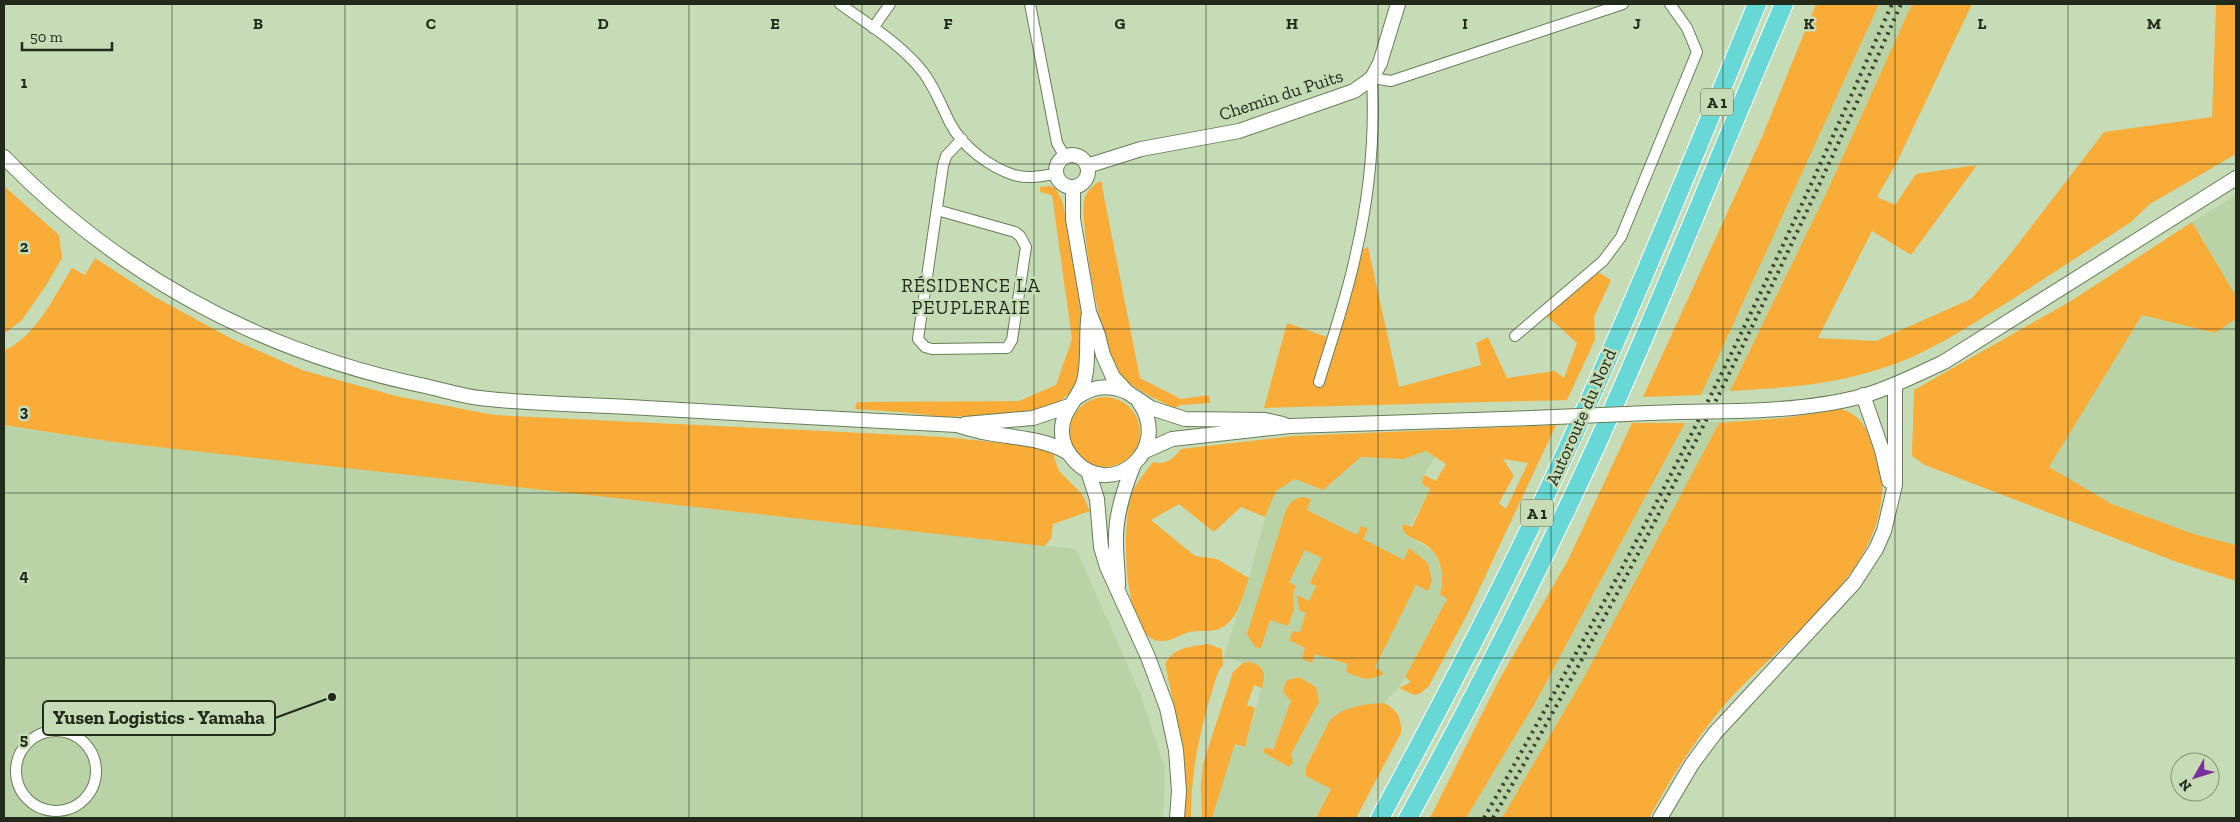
<svg xmlns="http://www.w3.org/2000/svg" width="2240" height="822" viewBox="0 0 2240 822" font-family="'Zilla Slab',serif">
<rect width="100%" height="100%" fill="#c6dcb6"/>
<path fill="#b9d3a7" d="M 1879,4 L 1912,4 L 1825,196 L 1730,391 L 1701,395 Z
M 2236,195 L 2236,296 L 2192,222 Z
M 2142,315 L 2215,333 L 2236,319 L 2236,545 L 2194,534 L 2112,504 L 2048,467 Z
M 1739,421 L 1525,818 L 1466,818 L 1534,705 L 1685,423 Z
M 4,425 L 114,442 L 1076,549 L 1140,693 L 1165,768 L 1163,818 L 4,818 Z
M 1426,451 L 1435,457 L 1424,475 L 1422,484 L 1430,489 L 1406,535 L 1433,551 L 1443,571 L 1443,582 L 1440,594 L 1447,599 L 1399,687 L 1384,703 L 1365,705 L 1330,720 L 1306,767 L 1306,776 L 1331,789 L 1316,818 L 1212,818 L 1235,744 L 1245,747 L 1265,676 L 1250,662 L 1243,663 L 1224,656 L 1249,578 L 1265,517 L 1276,491 L 1295,479 L 1323,490 L 1361,457 L 1403,459 Z"/>
<path fill="#f9ac38" fill-rule="evenodd" d="M 1816,4 L 1879,4 L 1701,395 L 1643,397 L 1762,137 Z
M 1912,4 L 1972,4 L 1897,162 L 1877,197 L 1895,205 L 1916,174 L 1977,165 L 1911,255 L 1872,231 L 1818,338 L 1876,341 L 1971,299 L 2008,257 L 2104,132 L 2212,117 L 2216,4 L 2236,4 L 2236,154 L 2150,204 L 2131,222 C 2087,251 2044,279 2000,307 C 1964,329 1927,354 1886,367 C 1835,385 1783,388 1730,391 L 1825,196 Z
M 1101,181 L 1140,378 L 1181,399 L 1209,395 L 1210,403 L 1180,405 L 1175,408 C 1160,402 1122,383 1115,369 C 1103,349 1077,217 1085,197 C 1087,191 1095,183 1101,181 Z
M 4,186 L 59,235 L 62,258 L 47,284 L 22,320 L 4,334 Z
M 1051,186 L 1056,189 L 1063,203 L 1081,312 L 1080,380 L 1075,388 L 1058,403 L 1026,414 L 945,417 L 900,412 L 855,409 L 857,402 L 1019,401 L 1056,385 L 1072,339 L 1052,195 L 1040,192 L 1040,187 Z
M 2192,222 L 2236,296 L 2236,319 L 2215,333 L 2142,315 L 2049,467 L 2112,504 L 2194,534 L 2236,545 L 2236,581 L 2174,561 L 1925,465 L 1912,456 L 1914,390 L 2071,301 Z
M 1368,247 L 1399,387 L 1481,365 L 1476,343 L 1488,337 L 1507,378 L 1555,371 L 1564,378 L 1577,343 L 1547,316 L 1598,272 L 1611,280 L 1594,317 L 1595,340 L 1567,400 L 1264,408 L 1287,323 L 1338,341 L 1362,250 Z
M 95,258 L 155,297 L 232,339 L 302,370 L 396,396 L 494,415 L 944,437 L 1034,446 L 1052,451 L 1059,471 L 1082,494 L 1090,511 L 1053,524 L 1051,539 L 1044,546 L 114,442 L 4,425 L 4,351 C 37,335 53,298 72,268 L 85,275 Z
M1070 432a35 35 0 1 1 70 0a35 35 0 1 1-70 0Z
M 1842,409 C 1866,418 1868,433 1875,455 C 1878,467 1883,480 1882,493 C 1877,581 1775,645 1722,708 C 1694,741 1670,780 1649,818 L 1502,818 L 1586,674 L 1719,423 L 1784,418 Z
M 1632,423 L 1685,423 L 1534,705 L 1466,818 L 1430,818 L 1498,682 L 1568,560 Z
M 1556,425 L 1469,611 L 1429,686 L 1421,693 L 1414,695 L 1399,688 L 1411,682 L 1405,677 L 1447,599 L 1440,594 C 1445,575 1442,554 1423,543 C 1415,539 1405,537 1402,527 L 1404,524 L 1412,527 L 1430,489 L 1422,484 L 1424,475 L 1436,481 L 1446,464 L 1426,451 L 1403,459 L 1361,457 L 1323,490 L 1295,479 L 1276,491 L 1265,517 L 1241,507 L 1214,532 L 1179,504 L 1151,520 L 1195,556 L 1217,559 L 1249,578 C 1242,597 1238,624 1216,630 C 1207,632 1197,630 1189,632 C 1179,635 1172,642 1160,641 C 1121,638 1121,517 1133,491 C 1138,481 1146,471 1153,462 C 1165,466 1173,459 1181,449 L 1293,436 ZM 1503,459 L 1528,463 L 1506,509 L 1499,503 L 1514,476 Z
M 1302,497 L 1311,499 L 1307,510 L 1357,535 L 1361,526 L 1368,529 L 1363,539 L 1404,560 L 1409,548 L 1428,563 L 1432,581 L 1428,591 L 1416,585 L 1375,667 L 1384,673 C 1370,683 1361,678 1346,672 L 1348,664 L 1315,654 L 1312,663 L 1302,659 L 1305,648 L 1289,640 L 1293,631 L 1300,632 L 1306,613 L 1299,610 L 1297,595 L 1309,601 L 1316,586 L 1310,583 L 1322,558 L 1305,550 L 1289,582 L 1296,586 L 1293,593 L 1294,609 L 1288,626 L 1270,620 L 1261,648 L 1255,647 L 1247,634 L 1286,510 C 1290,503 1293,499 1302,497 Z
M 1208,644 L 1222,649 L 1223,665 L 1218,672 C 1202,722 1191,765 1191,818 L 1183,818 L 1184,752 L 1165,664 C 1174,647 1190,647 1208,644 Z
M 1250,662 C 1265,666 1266,674 1262,688 L 1254,685 L 1247,705 L 1255,708 L 1245,747 L 1235,744 L 1212,818 L 1202,818 L 1201,788 L 1203,764 L 1233,672 L 1243,663 Z
M 1299,677 L 1316,687 L 1319,702 L 1291,754 L 1293,762 L 1289,767 L 1263,752 L 1266,747 L 1273,750 L 1291,701 L 1283,692 L 1286,681 Z
M 1384,703 C 1397,709 1402,718 1401,733 L 1356,818 L 1316,818 L 1331,789 L 1306,776 L 1306,767 L 1330,720 C 1345,706 1365,704 1384,703 Z"/>
<g fill="none" stroke-linecap="round" stroke-linejoin="round">
<g stroke="#687c5a" stroke-width="12">
<path id="street" d="M 840,4 C 869,25 901,44 923,72 C 935,88 941,105 950,123 C 962,146 989,167 1014,175 C 1028,179 1042,176 1056,174
M 1030,4 L 1057,143 L 1065,157
M 873,28 L 890,4
M 937,210 L 1015,232 L 1020,236 L 1026,247 L 1012,340 L 1007,348 L 932,349 L 925,347 L 918,339 L 943,166 L 946,156 L 962,139
M 1515,336 L 1603,261 L 1621,237 L 1697,52 L 1687,28 L 1670,4
M 1319,382 C 1332,339 1347,297 1356,253 C 1369,197 1375,135 1372,78 L 1391,81 L 1623,4
M16 771a40 40 0 1 1 80 0a40 40 0 1 1-80 0Z"/>
</g>
<g stroke="#687c5a" stroke-width="16">
<path id="secondary" d="M1056 171a16 16 0 1 1 32 0a16 16 0 1 1-32 0Z
M 4,157 C 121,277 261,352 425,386 C 443,390 462,396 480,398 C 529,404 580,404 629,407 C 738,414 848,419 957,425 C 967,428 977,431 988,433 C 1015,438 1042,438 1067,452
M 1087,166 L 1141,149 L 1239,131 L 1354,91 L 1372,78 L 1380,63 L 1398,4
M 1073,187 L 1073,219 L 1089,312 L 1098,335 L 1103,355 L 1113,377 L 1127,392 L 1151,408 L 1185,419 L 1265,420 L 1283,424
M 1089,313 C 1085,334 1090,366 1083,384 C 1076,402 1061,412 1062,432 C 1062,444 1068,454 1076,462 C 1114,500 1172,448 1139,402
M 1863,395 L 1882,450 L 1889,481
M 1076,398 C 1092,386 1108,384 1127,392
M 1738,411 C 1780,410 1822,407 1863,396 C 1891,388 1918,374 1944,362 L 2236,178
M 1649,413 L 1680,412
M 965,424 L 1033,418 L 1069,406
M 1145,451 L 1172,439 L 1290,426 L 1531,418
M 1088,471 L 1097,499 L 1101,547 L 1107,567 L 1148,657 L 1167,708 L 1176,750 L 1179,791 L 1177,818
M 1118,586 C 1118,572 1116,558 1116,543 C 1115,516 1124,489 1134,464
M 1660,818 L 1692,764 L 1715,733 L 1854,583 L 1876,549 L 1884,531 L 1895,485 L 1895,385"/>
</g>
<g stroke="#fff" stroke-width="20">
<path id="highway" d="M 1380,818 C 1442,704 1502,590 1556,473 C 1628,319 1692,161 1757,4
M 1408,818 C 1468,709 1525,598 1578,485 C 1652,327 1715,164 1784,4"/>
</g>
<use href="#street" stroke="#fff" stroke-width="10"/>
<use href="#secondary" stroke="#fff" stroke-width="14"/>
<use href="#highway" stroke="#67d8d5" stroke-width="18"/>
<path stroke="#3b4533" stroke-width="4" stroke-dasharray="2.5 5" stroke-linecap="butt" d="M 1484,818 C 1557,690 1628,560 1695,427 C 1765,288 1829,146 1892,4
M 1493,818 C 1645,555 1778,282 1901,4"/>
<g stroke="#687c5a" stroke-width="16" stroke-linecap="butt">
<path id="secondary-bridge" d="M 1680,412 L 1738,411
M 1531,418 L 1649,413"/>
</g>
<use href="#secondary-bridge" stroke="#fff" stroke-width="14"/>
</g>
<path fill="none" stroke="#222a1c" stroke-width="1" stroke-opacity="0.55" d="M 172,4 L 172,818M 345,4 L 345,818M 517,4 L 517,818M 689,4 L 689,818M 862,4 L 862,818M 1034,4 L 1034,818M 1206,4 L 1206,818M 1378,4 L 1378,818M 1551,4 L 1551,818M 1723,4 L 1723,818M 1895,4 L 1895,818M 2068,4 L 2068,818M 4,164 L 2236,164M 4,329 L 2236,329M 4,493 L 2236,493M 4,658 L 2236,658"/>
<g text-anchor="middle" dominant-baseline="central" stroke-width="5" stroke-linejoin="round" paint-order="stroke">
<g fill="#c6dcb6" stroke="#535f4a" stroke-width="1">
<rect x="1701" y="88.5" width="32" height="27" rx="4"/>
<rect x="1521" y="499.5" width="32" height="27" rx="4"/>
</g>
<g font-size="16" font-weight="bold" fill="#222a1c">
<text x="1717" y="102">A 1</text>
<text x="1537" y="513">A 1</text>
</g>
<g font-size="18" fill="#222a1c" stroke="#c6dcb6">
<text transform="translate(1281 95) rotate(-18)">Chemin du Puits</text>
<text transform="translate(1581 417) rotate(-66)">Autoroute du Nord</text>
</g>
<g font-size="19" letter-spacing="1" fill="#222a1c" stroke="#c6dcb6">
<text x="971" y="285">RÉSIDENCE LA<tspan x="971" dy="22">PEUPLERAIE</tspan></text>
</g>
</g>
<g font-size="16" text-anchor="middle" font-weight="bold" fill="#222a1c" stroke="#c6dcb6" stroke-width="5" stroke-linejoin="round" paint-order="stroke">
<text x="258" y="29">B</text>
<text x="431" y="29">C</text>
<text x="603" y="29">D</text>
<text x="775" y="29">E</text>
<text x="948" y="29">F</text>
<text x="1120" y="29">G</text>
<text x="1292" y="29">H</text>
<text x="1465" y="29">I</text>
<text x="1637" y="29">J</text>
<text x="1809" y="29">K</text>
<text x="1982" y="29">L</text>
<text x="2154" y="29">M</text>
<text x="24" y="88">1</text>
<text x="24" y="252">2</text>
<text x="24" y="417">3</text>
<text x="24" y="581">4</text>
<text x="24" y="745">5</text>
</g>
<path fill="none" stroke="#222a1c" stroke-width="2" d="M332 697L275 718"/>
<circle fill="#222a1c" stroke="#c6dcb6" stroke-width="2" cx="332" cy="697" r="5"/>
<rect fill="#c6dcb6" stroke="#222a1c" stroke-width="2" x="43" y="701" width="232" height="34" rx="5"/>
<g font-size="19" text-anchor="middle" font-weight="bold" fill="#222a1c">
<text x="159" y="724">Yusen Logistics - Yamaha</text>
</g>
<rect width="2240" height="822" fill="none" stroke="#222a1c" stroke-width="10"/>
<g transform="translate(2195 777) rotate(231)"><circle r="24" fill="#c6dcb6" stroke="#849578"/>
<path d="M0-4L9 19L0 12L-9 19Z" fill="#7b2ea0"/>
<text y="-8" font-size="14" font-weight="bold" text-anchor="middle" fill="#222a1c">N</text>
</g>
<path d="M22 42v8h90v-8" fill="none" stroke="#222a1c" stroke-width="2.5"/>
<text x="30" y="42" font-size="15" fill="#222a1c" stroke="#c6dcb6" stroke-width="4" paint-order="stroke">50 m</text>
</svg>
